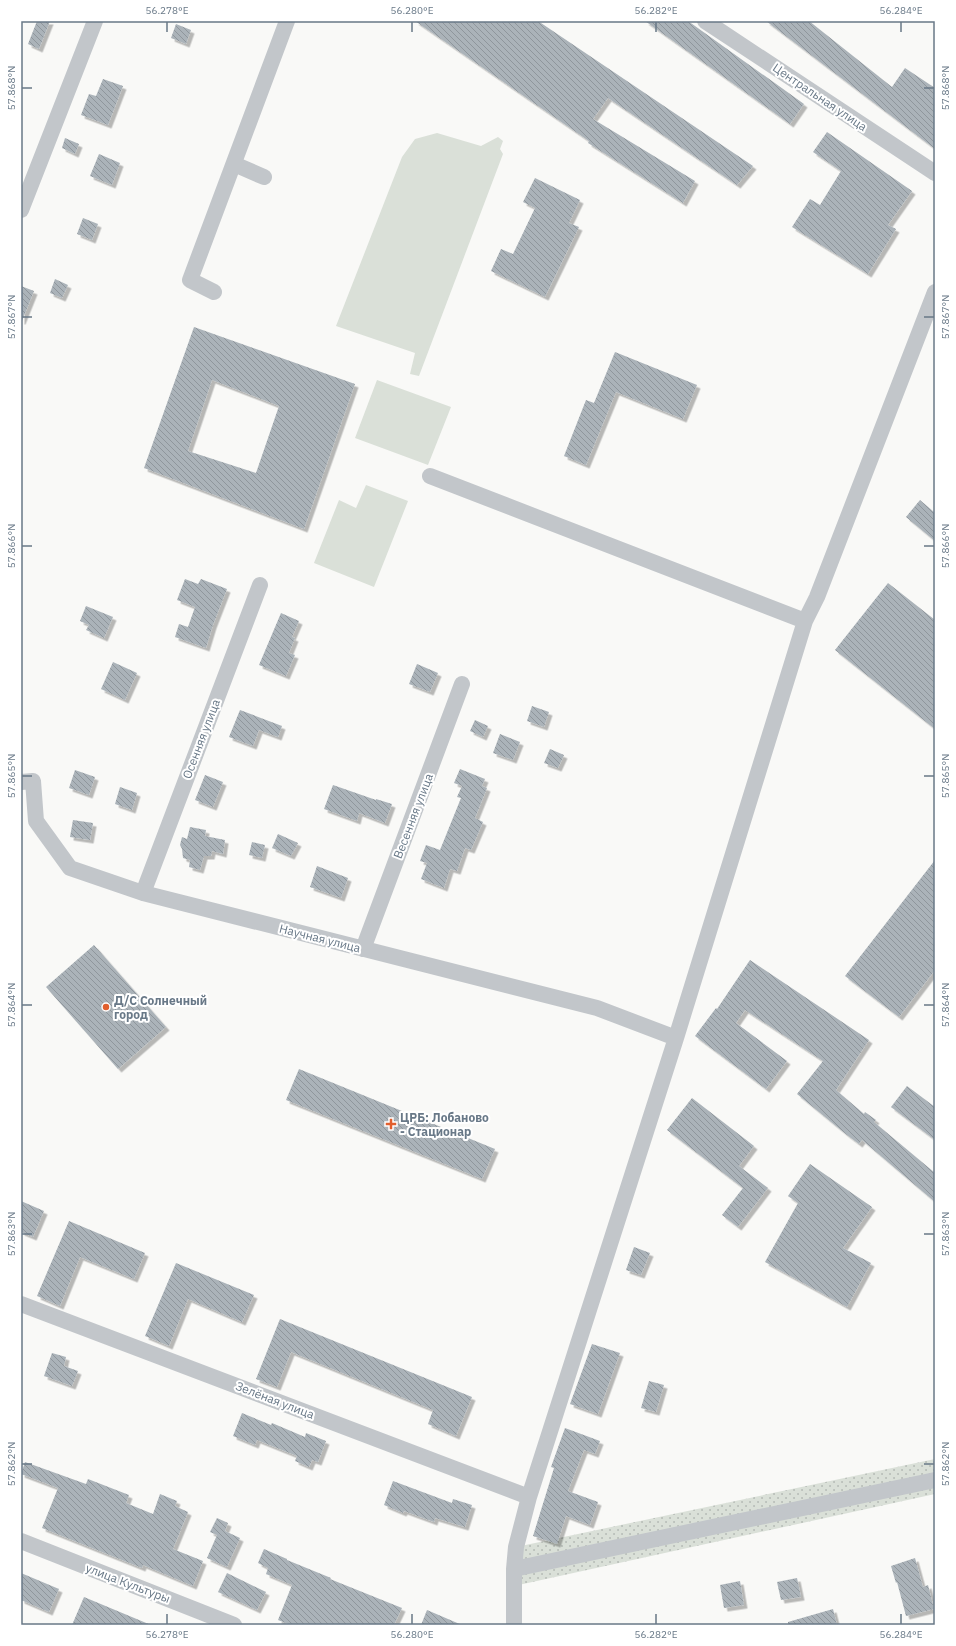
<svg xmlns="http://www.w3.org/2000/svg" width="956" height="1646" viewBox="0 0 956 1646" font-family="'IBM Plex Sans',sans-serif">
<defs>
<pattern id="grass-dots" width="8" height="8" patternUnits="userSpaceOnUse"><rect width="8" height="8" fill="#dae0d8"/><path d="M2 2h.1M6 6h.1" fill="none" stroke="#b5bab5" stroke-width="1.8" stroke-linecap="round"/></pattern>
<pattern id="building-back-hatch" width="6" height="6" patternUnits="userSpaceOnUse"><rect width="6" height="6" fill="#abb3b9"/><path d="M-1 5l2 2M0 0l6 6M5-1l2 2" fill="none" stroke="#8f969c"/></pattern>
<filter id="shadow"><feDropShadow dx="3.5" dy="3.5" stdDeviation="0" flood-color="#0004"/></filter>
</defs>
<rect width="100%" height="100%" fill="#f9f9f7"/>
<path fill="url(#grass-dots)" d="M 935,1459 L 935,1494 L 514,1586 L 516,1547 Z"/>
<path fill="#dae0d8" d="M 437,133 L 481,146 L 498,137 L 503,141 L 500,149 L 503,154 L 419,376 L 410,374 L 415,353 L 336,326 L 402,157 L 415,139 Z
M 377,380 L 451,407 L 428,465 L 355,438 Z
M 366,485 L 408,501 L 374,587 L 314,563 L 339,500 L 356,508 Z"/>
<path fill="url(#building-back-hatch)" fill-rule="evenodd" filter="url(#shadow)" d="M 37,21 L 50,21 L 39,49 L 28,44 Z
M 415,21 L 538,21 L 753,166 L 737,185 L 608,98 L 593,119 L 695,181 L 683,203 L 588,143 L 589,141 Z
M 645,21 L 688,21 L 804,104 L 790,124 Z
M 766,21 L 809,21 L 892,87 L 905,68 L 935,88 L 935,149 Z
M 176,24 L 191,30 L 186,44 L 171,38 Z
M 103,79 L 123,86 L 108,125 L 81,115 L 89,94 L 96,96 Z
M 827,132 L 912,191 L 888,225 L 896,229 L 868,274 L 792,227 L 810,199 L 820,205 L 841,171 L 813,152 Z
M 65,138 L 79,144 L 75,154 L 62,148 Z
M 99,154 L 120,163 L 112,185 L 90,176 Z
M 535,178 L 580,200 L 569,223 L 579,227 L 545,297 L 491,271 L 501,249 L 513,254 L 535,208 L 523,202 Z
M 83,218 L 98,224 L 92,240 L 77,234 Z
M 55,279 L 68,285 L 62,298 L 50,293 Z
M 21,286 L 34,291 L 22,321 L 21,321 Z
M 194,327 L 355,384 L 304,529 L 144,468 ZM 212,380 L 279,406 L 256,473 L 188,451 Z
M 615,352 L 697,385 L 683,419 L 616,392 L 586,465 L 564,456 L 586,400 L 594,403 Z
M 920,500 L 935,513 L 935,541 L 906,517 Z
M 185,579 L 198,584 L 201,579 L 227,589 L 213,625 L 206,648 L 175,637 L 179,624 L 188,627 L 195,607 L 177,600 Z
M 888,583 L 935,620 L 935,729 L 835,650 Z
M 86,606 L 113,617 L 104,638 L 86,630 L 89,625 L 80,621 Z
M 281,613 L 299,621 L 292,637 L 295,638 L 289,653 L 295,655 L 286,676 L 259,665 Z
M 113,662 L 137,673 L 125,700 L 101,689 Z
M 417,664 L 438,673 L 430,692 L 409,684 Z
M 532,706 L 549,712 L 544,727 L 527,721 Z
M 240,710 L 282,726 L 278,737 L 259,730 L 253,746 L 229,737 Z
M 475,720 L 488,726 L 483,737 L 470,731 Z
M 500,734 L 520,742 L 513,760 L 493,753 Z
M 550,749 L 564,755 L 558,768 L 544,763 Z
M 460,769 L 485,779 L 482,786 L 487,788 L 475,818 L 483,822 L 471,850 L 465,848 L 457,871 L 450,869 L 444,888 L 421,879 L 427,863 L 420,861 L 426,845 L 440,850 L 461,798 L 457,797 L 462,786 L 454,783 Z
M 75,770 L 95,777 L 89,795 L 69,788 Z
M 205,775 L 223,782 L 213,807 L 195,800 Z
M 333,785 L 376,800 L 376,799 L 392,804 L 385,823 L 359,813 L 357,821 L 324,809 Z
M 120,787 L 137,793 L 132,810 L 115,804 Z
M 73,820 L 93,823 L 90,840 L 70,837 Z
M 190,827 L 206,830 L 205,836 L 225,840 L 223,854 L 212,851 L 211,856 L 204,856 L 200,870 L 189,867 L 190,860 L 183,858 L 182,849 L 180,845 L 182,837 L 187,839 Z
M 278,834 L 298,843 L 291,856 L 272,848 Z
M 252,842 L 265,845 L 262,858 L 249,855 Z
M 935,860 L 935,970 L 899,1017 L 845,976 Z
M 317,866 L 348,878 L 341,898 L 310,887 Z
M 94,945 L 166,1027 L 118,1069 L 46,987 Z
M 750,960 L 869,1040 L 836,1090 L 864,1114 L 865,1112 L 876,1120 L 874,1122 L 935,1173 L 935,1202 L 862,1140 L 859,1144 L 847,1135 L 797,1094 L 823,1061 L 745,1010 L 736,1023 L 787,1061 L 766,1089 L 695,1036 L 716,1008 L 717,1009 Z
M 299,1069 L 495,1149 L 482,1179 L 286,1100 Z
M 907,1086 L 935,1107 L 935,1140 L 891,1107 Z
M 692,1098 L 754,1146 L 739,1166 L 768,1188 L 738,1227 L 722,1215 L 743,1188 L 667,1130 Z
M 810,1164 L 872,1207 L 843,1248 L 871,1263 L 847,1307 L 765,1262 L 798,1203 L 788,1196 Z
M 21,1201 L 44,1211 L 33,1237 L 21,1232 Z
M 69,1221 L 145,1253 L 134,1279 L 80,1257 L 60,1306 L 37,1296 Z
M 634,1247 L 650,1253 L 641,1275 L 626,1270 Z
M 176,1263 L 254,1295 L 242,1322 L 188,1299 L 169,1346 L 145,1336 Z
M 280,1319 L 472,1397 L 456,1436 L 428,1424 L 433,1410 L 291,1352 L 277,1387 L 256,1379 Z
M 592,1344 L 620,1353 L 598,1414 L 570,1404 Z
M 52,1353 L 66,1357 L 64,1366 L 78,1371 L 72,1386 L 44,1376 Z
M 649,1381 L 664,1385 L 656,1412 L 641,1408 Z
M 242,1413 L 271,1425 L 272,1423 L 305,1437 L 306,1433 L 326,1441 L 318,1462 L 312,1460 L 309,1467 L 295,1461 L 297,1456 L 257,1440 L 255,1445 L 233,1436 Z
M 565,1428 L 600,1441 L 595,1454 L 584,1450 L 568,1491 L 598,1502 L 590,1525 L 566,1516 L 557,1544 L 533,1536 L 554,1468 L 551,1467 Z
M 25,1462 L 86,1484 L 88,1479 L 129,1495 L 126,1503 L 153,1514 L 160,1494 L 177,1501 L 175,1506 L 188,1512 L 173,1549 L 203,1561 L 193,1586 L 143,1565 L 142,1568 L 42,1528 L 58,1488 L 21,1474 Z
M 393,1481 L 452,1503 L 453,1499 L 472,1505 L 465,1527 L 435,1518 L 434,1522 L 404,1511 L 403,1513 L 384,1505 Z
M 217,1518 L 228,1523 L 225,1531 L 240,1538 L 227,1567 L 207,1558 L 217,1535 L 210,1532 Z
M 264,1549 L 287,1559 L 287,1560 L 331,1578 L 330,1579 L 402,1608 L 394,1625 L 291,1625 L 278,1620 L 292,1585 L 266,1574 L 268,1568 L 258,1563 Z
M 915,1558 L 923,1587 L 928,1585 L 934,1609 L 906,1616 L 897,1582 L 896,1583 L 891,1566 Z
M 21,1573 L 59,1589 L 49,1612 L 21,1600 Z
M 227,1573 L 266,1592 L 257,1610 L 218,1592 Z
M 797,1578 L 801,1597 L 781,1600 L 777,1582 Z
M 740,1581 L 744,1605 L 724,1608 L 720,1585 Z
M 84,1597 L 151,1625 L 72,1625 Z
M 833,1609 L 837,1625 L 788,1625 L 788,1622 Z
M 427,1610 L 462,1625 L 421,1625 Z"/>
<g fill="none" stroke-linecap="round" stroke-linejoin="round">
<path stroke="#c2c6ca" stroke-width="16" d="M 705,21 L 935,173
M 234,164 L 264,177
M 21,210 L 95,21
M 214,292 L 190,280 L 287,21
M 430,476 L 805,621
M 21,782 L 33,781 L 36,821 L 70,868 L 143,893 L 597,1008 L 676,1038
M 143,893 L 260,585
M 363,949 L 462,684
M 21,1304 L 529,1497
M 21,1541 L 234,1625
M 514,1569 L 935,1480
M 514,1625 L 514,1569 L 516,1547 L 529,1497 L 676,1038 L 805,621 L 817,597 L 935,292"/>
</g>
<path fill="none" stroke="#687887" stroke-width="1.5" d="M 167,22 L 167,32M 412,22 L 412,32M 656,22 L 656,32M 901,22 L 901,32M 22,88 L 32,88M 924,88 L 934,88M 22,317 L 32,317M 924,317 L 934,317M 22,546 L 32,546M 924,546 L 934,546M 22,776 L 32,776M 924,776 L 934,776M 22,1005 L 32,1005M 924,1005 L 934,1005M 22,1234 L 32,1234M 924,1234 L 934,1234M 22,1464 L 32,1464M 924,1464 L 934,1464M 167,1614 L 167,1624M 412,1614 L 412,1624M 656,1614 L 656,1624M 901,1614 L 901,1624"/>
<g fill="#e15f2e" stroke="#fff" stroke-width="1.5">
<circle cx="106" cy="1007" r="4"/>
<path d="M389 1118h4v4h4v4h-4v4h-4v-4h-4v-4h4z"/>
</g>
<g text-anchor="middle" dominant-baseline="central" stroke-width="4" stroke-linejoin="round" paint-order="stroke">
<g font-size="12" fill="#687887" stroke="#fff">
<text transform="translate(820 97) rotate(34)">Центральная улица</text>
<text transform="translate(201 739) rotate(-69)">Осенняя улица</text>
<text transform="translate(413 816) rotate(-69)">Весенняя улица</text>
<text transform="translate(320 938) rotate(14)">Научная улица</text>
<text transform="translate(275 1400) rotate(21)">Зелёная улица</text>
<text transform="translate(128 1583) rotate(21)">улица Культуры</text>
</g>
<g font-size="12" font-weight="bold" fill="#687887" stroke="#fff" text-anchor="start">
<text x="114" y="1000">Д/С Солнечный<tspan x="114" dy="14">город</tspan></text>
<text x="400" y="1117">ЦРБ: Лобаново<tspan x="400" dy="14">- Стационар</tspan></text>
</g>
</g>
<rect width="956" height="1646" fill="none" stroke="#ffffff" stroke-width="44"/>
<rect x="22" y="22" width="912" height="1602" fill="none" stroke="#687887" stroke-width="1.5"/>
<g font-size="10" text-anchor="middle" fill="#687887">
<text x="167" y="14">56.278°E</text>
<text x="412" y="14">56.280°E</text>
<text x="656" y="14">56.282°E</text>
<text x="901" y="14">56.284°E</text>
<text transform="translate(11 88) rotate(-90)" y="4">57.868°N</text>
<text transform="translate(945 88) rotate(-90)" y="4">57.868°N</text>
<text transform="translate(11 317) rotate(-90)" y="4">57.867°N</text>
<text transform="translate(945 317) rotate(-90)" y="4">57.867°N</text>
<text transform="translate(11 546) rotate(-90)" y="4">57.866°N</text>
<text transform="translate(945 546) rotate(-90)" y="4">57.866°N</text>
<text transform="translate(11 776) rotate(-90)" y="4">57.865°N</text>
<text transform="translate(945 776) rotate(-90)" y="4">57.865°N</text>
<text transform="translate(11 1005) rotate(-90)" y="4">57.864°N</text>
<text transform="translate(945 1005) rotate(-90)" y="4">57.864°N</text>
<text transform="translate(11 1234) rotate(-90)" y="4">57.863°N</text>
<text transform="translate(945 1234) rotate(-90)" y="4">57.863°N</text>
<text transform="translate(11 1464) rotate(-90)" y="4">57.862°N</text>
<text transform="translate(945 1464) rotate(-90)" y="4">57.862°N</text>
<text x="167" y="1638">56.278°E</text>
<text x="412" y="1638">56.280°E</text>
<text x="656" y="1638">56.282°E</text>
<text x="901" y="1638">56.284°E</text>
</g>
</svg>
